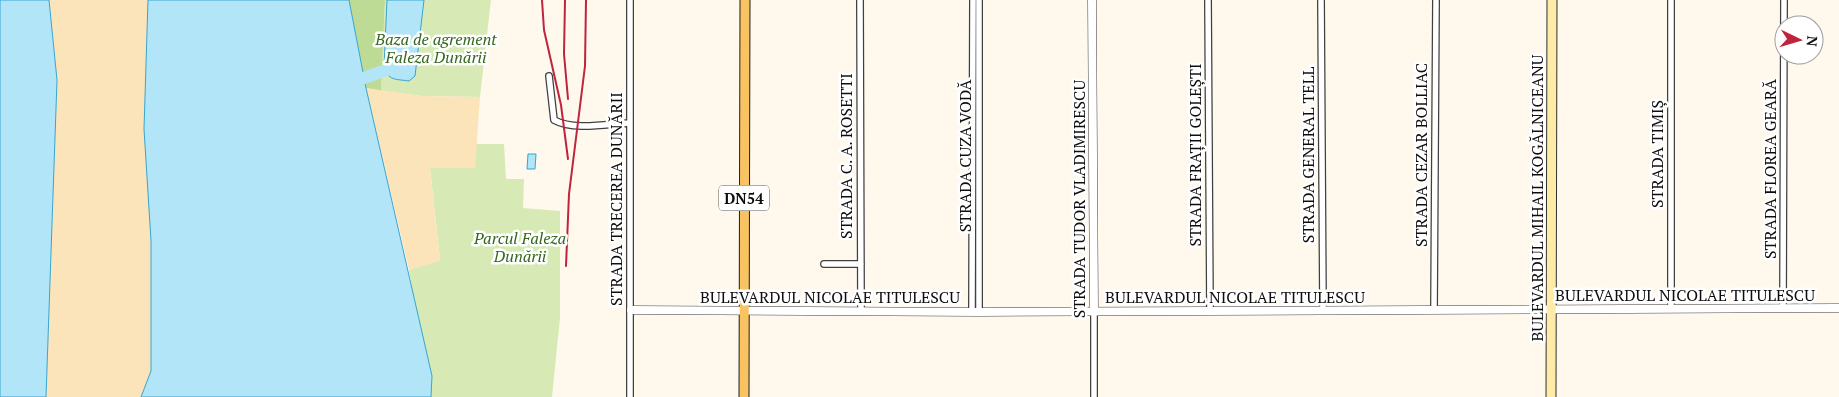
<svg xmlns="http://www.w3.org/2000/svg" width="1839" height="397" viewBox="0 0 1839 397" font-family="'PT Serif',serif">
<rect width="100%" height="100%" fill="#fff9ed"/>
<path fill="#d7eab6" d="M 385,0 L 491,0 L 480,97 L 421,96 L 381,91 Z
M 975,5 L 977,6 L 976,290 L 974,290 Z
M 476,144 L 504,144 L 506,179 L 524,179 L 523,208 L 560,211 L 560,318 L 552,397 L 430,397 L 409,270 L 440,260 L 430,168 L 474,168 Z"/>
<path fill="#bddb95" d="M 349,0 L 385,0 L 381,91 L 366,88 Z"/>
<path fill="#fbe4b9" d="M 49,0 L 148,0 L 144,129 L 151,241 L 151,371 L 141,397 L 46,397 L 57,80 Z
M 366,88 L 421,96 L 480,97 L 475,168 L 430,168 L 440,261 L 409,270 Z"/>
<path fill="#b1e5f7" stroke="#37a5cf" d="M 0,0 L 49,0 L 57,80 L 46,397 L 0,397 Z
M 148,0 L 349,0 L 366,88 L 432,376 L 431,397 L 141,397 L 151,371 L 151,241 L 144,129 Z
M 387,0 L 424,0 L 415,76 L 409,81 C 396,79 388,81 384,67 Z
M 528,154 L 536,154 L 535,169 L 527,169 Z"/>
<g fill="none" stroke-linecap="round" stroke-linejoin="round">
<path stroke="#b1e5f7" stroke-width="12" d="M 364,78 L 392,68 L 398,62"/>
<g stroke="#404040" stroke-width="8">
<path id="minor" d="M 860,0 L 861,311
M 1208,0 L 1210,311
M 1321,0 L 1323,310
M 1671,0 L 1671,309
M 549,76 L 554,120 C 574,131 607,124 629,123
M 824,264 L 861,264
M 1783,308 L 1784,0
M 1434,310 L 1436,0
M 1094,311 L 1094,397
M 972,312 L 973,0
M 979,312 L 979,0
M 630,397 L 630,0"/>
</g>
<g stroke="#404040" stroke-width="9">
<path id="tertiary" d="M 1092,0 L 1094,311
M 631,310 L 979,312 L 1839,308"/>
</g>
<g stroke="#2f2f2f" stroke-width="11">
<path id="secondary" d="M 1551,397 L 1552,0"/>
</g>
<g stroke="#1e1e1e" stroke-width="11">
<path id="primary" d="M 744,397 L 745,0"/>
</g>
<use href="#minor" stroke="#fff" stroke-width="5.5"/>
<use href="#tertiary" stroke="#fff" stroke-width="8"/>
<use href="#secondary" stroke="#ffeba8" stroke-width="9"/>
<use href="#primary" stroke="#fac362" stroke-width="9"/>
<path stroke="#bf233d" stroke-width="2" d="M 542,0 L 544,30 L 561,105 L 568,159
M 565,0 L 564,54 L 568,99
M 566,266 L 569,194 L 585,66 L 586,0"/>
</g>
<g text-anchor="middle" dominant-baseline="central" stroke-width="5" stroke-linejoin="round" paint-order="stroke">
<rect fill="#fff" stroke="#565656" stroke-width="1" x="719" y="185.5" width="50" height="25" rx="4"/>
<g font-size="15" font-weight="bold" fill="#0d0d0d">
<text x="744" y="198">DN54</text>
</g>
<g font-size="16" font-style="italic" fill="#34661c" stroke="#fff">
<text x="436" y="39">Baza de agrement<tspan x="436" dy="18">Faleza Dunării</tspan></text>
<text x="520" y="238">Parcul Faleza<tspan x="520" dy="18">Dunării</tspan></text>
</g>
<g font-size="16" fill="#0d0d0d" stroke="#fff">
<text transform="translate(1657 154) rotate(-90)">STRADA TIMIȘ</text>
<text transform="translate(1195 155) rotate(-90)">STRADA FRAȚII GOLEȘTI</text>
<text transform="translate(1308 155) rotate(-90)">STRADA GENERAL TELL</text>
<text transform="translate(1421 155) rotate(-90)">STRADA CEZAR BOLLIAC</text>
<text transform="translate(846 156) rotate(-90)">STRADA C. A. ROSETTI</text>
<text transform="translate(965 156) rotate(-90)">STRADA CUZA VODĂ</text>
<text transform="translate(1770 169) rotate(-90)">STRADA FLOREA GEARĂ</text>
<text transform="translate(1537 198) rotate(-90)">BULEVARDUL MIHAIL KOGĂLNICEANU</text>
<text transform="translate(616 199) rotate(-90)">STRADA TRECEREA DUNĂRII</text>
<text transform="translate(1079 199) rotate(-90)">STRADA TUDOR VLADIMIRESCU</text>
<text x="1685" y="295">BULEVARDUL NICOLAE TITULESCU</text>
<text x="830" y="297">BULEVARDUL NICOLAE TITULESCU</text>
<text x="1235" y="297">BULEVARDUL NICOLAE TITULESCU</text>
</g>
</g>
<g transform="translate(1799 40) rotate(95)"><circle r="24" fill="#ffffff" stroke="#9e9e9e"/>
<path d="M0-4L9 19L0 12L-9 19Z" fill="#bf233d"/>
<text y="-8" font-size="14" font-weight="bold" text-anchor="middle" fill="#0d0d0d">N</text>
</g>
</svg>
